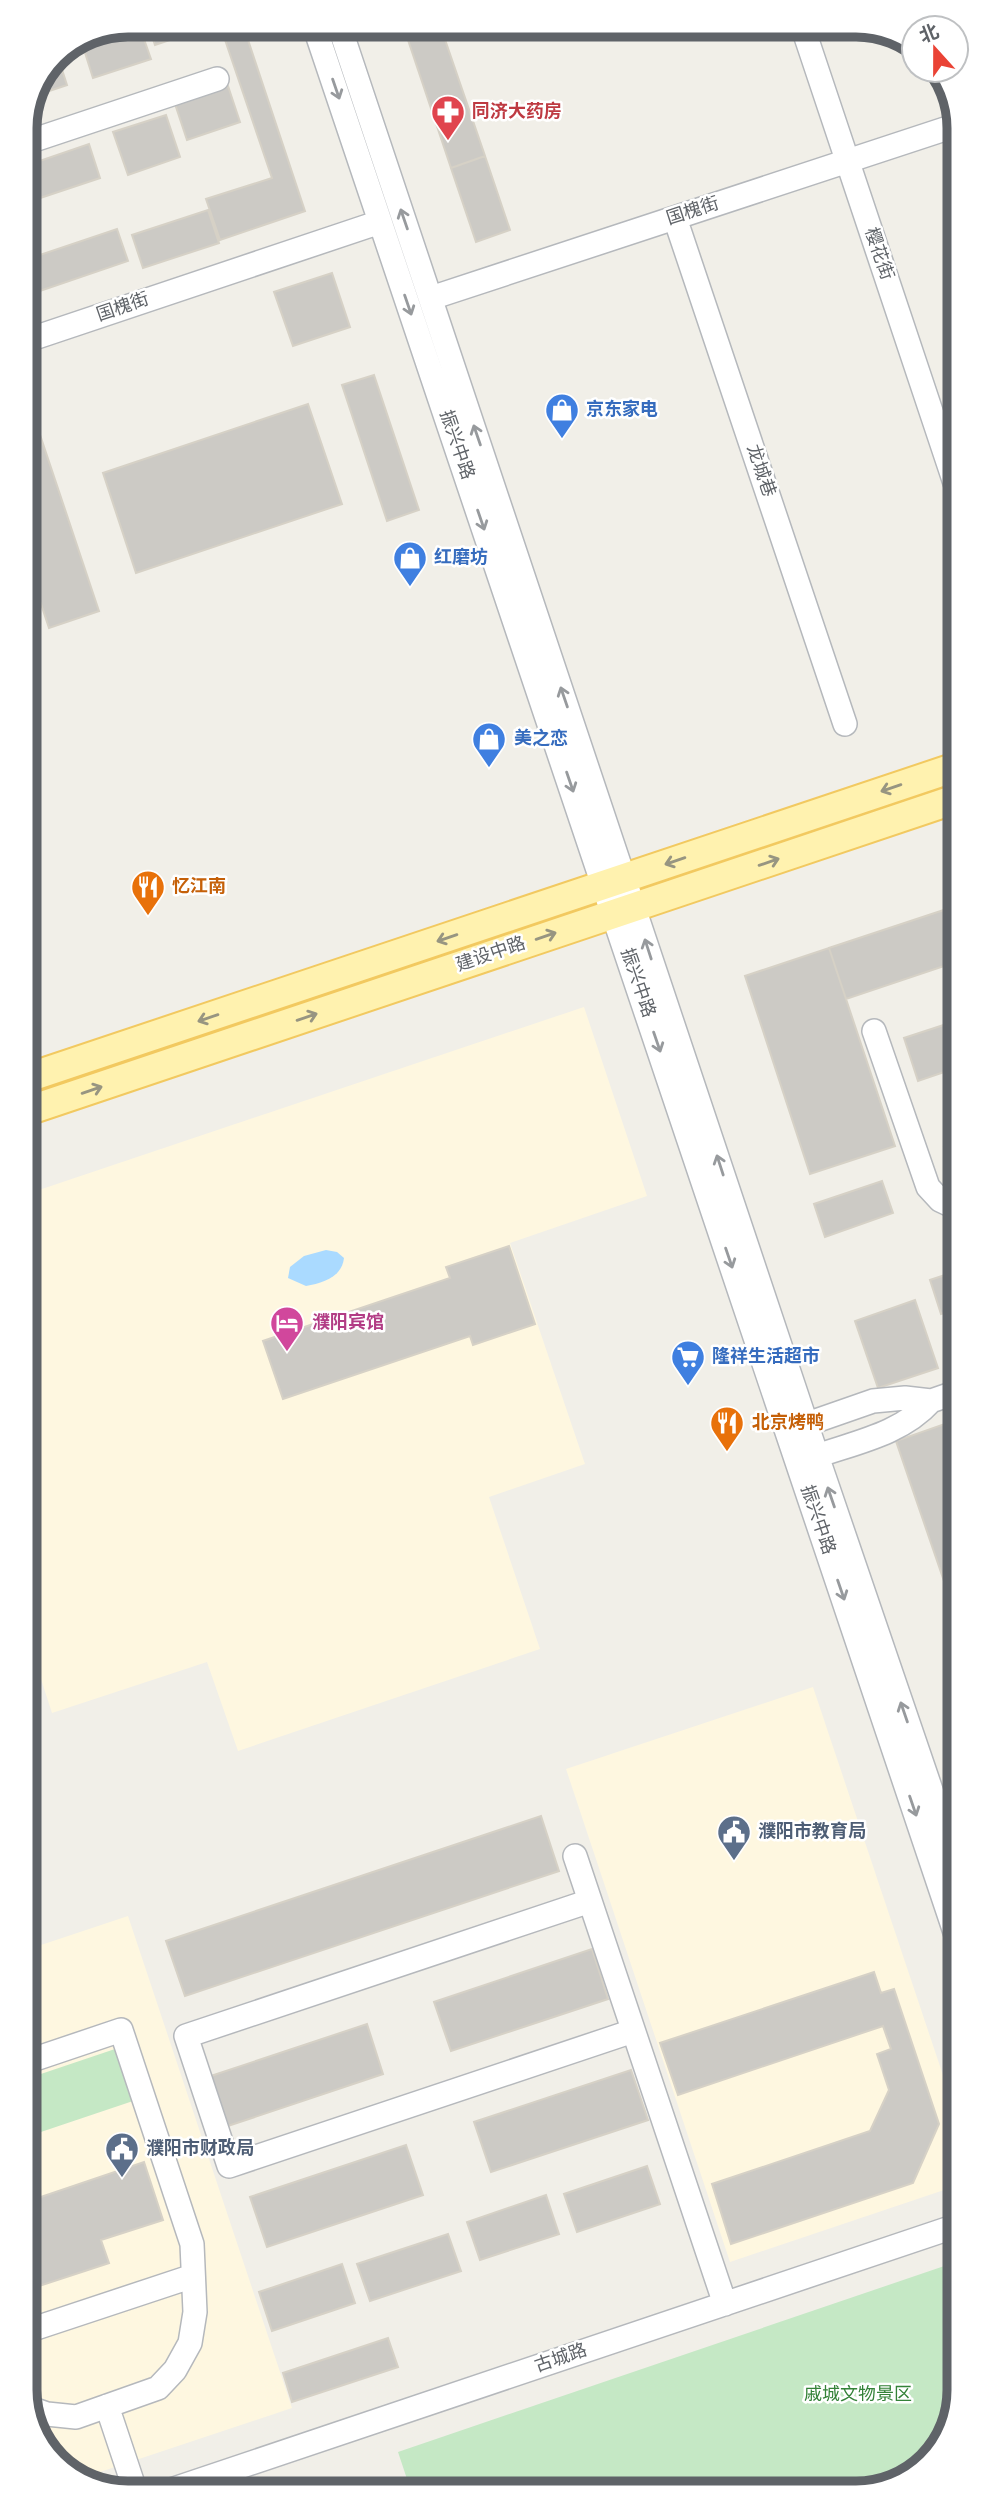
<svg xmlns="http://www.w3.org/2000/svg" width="984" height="2518" viewBox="0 0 984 2518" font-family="Overpass,'Noto Sans SC',sans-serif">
<rect width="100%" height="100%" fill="#f1efe8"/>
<path fill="#fef7e0" d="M 584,1007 L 647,1196 L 510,1243 L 585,1464 L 489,1497 L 540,1649 L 238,1751 L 207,1662 L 52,1713 L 28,1639 L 27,1194 Z
M 813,1687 L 959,2123 L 959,2185 L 730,2262 L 566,1769 Z
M 128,1916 L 292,2408 L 82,2478 L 65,2472 L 30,2423 L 29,1949 Z"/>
<path fill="#c5e8c5" d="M 115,2049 L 133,2101 L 29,2136 L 29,2078 Z
M 959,2261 L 959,2391 L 938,2453 L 889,2488 L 411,2491 L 398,2452 Z"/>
<path fill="#aadaff" d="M 326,1250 L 337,1252 L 344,1258 C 342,1277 323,1283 306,1286 L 288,1278 L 290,1267 L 304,1256 Z"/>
<path fill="#cccac5" stroke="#d6d1c6" stroke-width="2" d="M 131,25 L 139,25 L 151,59 L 93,78 L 82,43 Z
M 148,25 L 208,25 L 209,27 L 155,45 Z
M 220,25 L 243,25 L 305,211 L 220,240 L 206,199 L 272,178 Z
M 403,25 L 440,25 L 485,156 L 451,168 Z
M 55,54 L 57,54 L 67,85 L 37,95 Z
M 228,86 L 240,122 L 187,140 L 175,104 Z
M 166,115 L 180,157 L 128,175 L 113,132 Z
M 89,144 L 100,178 L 25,203 L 25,166 Z
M 485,156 L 510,230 L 476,242 L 451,168 Z
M 208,210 L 219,243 L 143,268 L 132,235 Z
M 117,229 L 128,261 L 25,296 L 25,260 Z
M 332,273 L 350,327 L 293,346 L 274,292 Z
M 374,375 L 419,510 L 387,521 L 342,385 Z
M 25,390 L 99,611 L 49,628 L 26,559 Z
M 308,404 L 342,504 L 136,573 L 103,473 Z
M 956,906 L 956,962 L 846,999 L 829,948 Z
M 829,948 L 895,1146 L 810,1174 L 745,976 Z
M 956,1021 L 956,1068 L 918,1081 L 904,1038 Z
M 957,1142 L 957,1186 L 944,1147 Z
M 882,1181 L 893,1213 L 825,1237 L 814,1204 Z
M 509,1246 L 535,1324 L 473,1345 L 470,1336 L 283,1399 L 263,1341 L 450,1278 L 446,1267 Z
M 957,1271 L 957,1309 L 941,1314 L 930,1280 Z
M 915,1300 L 938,1368 L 878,1388 L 855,1321 Z
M 956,1420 L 957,1425 L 958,1622 L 896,1441 Z
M 541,1816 L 559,1871 L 185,1996 L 166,1941 Z
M 592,1949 L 608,1999 L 451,2051 L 434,2002 Z
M 874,1972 L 881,1993 L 894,1989 L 939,2124 L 913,2183 L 731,2244 L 712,2184 L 870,2131 L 889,2090 L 877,2054 L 891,2049 L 883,2026 L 678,2095 L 660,2043 Z
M 367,2024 L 383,2074 L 228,2126 L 211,2076 Z
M 631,2070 L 648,2120 L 491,2172 L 474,2122 Z
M 406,2145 L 423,2195 L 267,2247 L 250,2197 Z
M 144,2162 L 163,2220 L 101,2240 L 109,2263 L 30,2289 L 29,2201 Z
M 647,2166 L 660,2204 L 577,2232 L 564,2194 Z
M 546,2195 L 559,2234 L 480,2260 L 467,2222 Z
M 448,2234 L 461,2271 L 370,2301 L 357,2264 Z
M 342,2264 L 355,2303 L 272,2331 L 259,2292 Z
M 388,2338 L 398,2367 L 292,2402 L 283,2373 Z"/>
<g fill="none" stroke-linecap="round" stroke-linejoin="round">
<g stroke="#b5b8bc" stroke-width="26">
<path id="minor" d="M 314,25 L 958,1941
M 339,25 L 817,1456 L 958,1869
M 802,25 L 955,483
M 25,143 L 217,79
M 675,218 L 845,724
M 431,298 L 954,126
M 25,341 L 380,222
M 874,1031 L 928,1187 L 940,1200 L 957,1208
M 807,1424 L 873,1401 L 905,1398 L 931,1401 L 957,1392
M 817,1456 C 857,1442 901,1434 931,1401
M 575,1856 L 725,2304
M 590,1901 L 186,2036 L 229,2166 L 633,2031
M 29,2061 L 121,2030 L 192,2244 L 195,2312 L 190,2343 L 175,2370 L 158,2388 L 76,2417 L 47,2414 L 30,2408
M 30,2330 L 193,2276
M 107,2406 L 136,2493
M 162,2493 L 959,2225"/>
</g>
<g stroke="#f2c960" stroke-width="32">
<path id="major" d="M 27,1078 L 956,767
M 27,1111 L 956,799"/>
</g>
<use href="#minor" stroke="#fff" stroke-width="23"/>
<use href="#major" stroke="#fff2af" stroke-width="28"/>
</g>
<defs><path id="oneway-shaft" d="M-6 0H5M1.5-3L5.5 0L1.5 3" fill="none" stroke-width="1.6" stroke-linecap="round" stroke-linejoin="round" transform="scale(1.75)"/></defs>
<g stroke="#979a9d">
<use href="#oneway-shaft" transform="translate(336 89) rotate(71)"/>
<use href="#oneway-shaft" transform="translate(404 219) rotate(-109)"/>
<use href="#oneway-shaft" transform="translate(408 305) rotate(71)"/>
<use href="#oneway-shaft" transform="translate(477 435) rotate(-109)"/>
<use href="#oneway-shaft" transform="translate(481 520) rotate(71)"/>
<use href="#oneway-shaft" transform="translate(564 697) rotate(-109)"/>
<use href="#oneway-shaft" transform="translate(570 782) rotate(71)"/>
<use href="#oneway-shaft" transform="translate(648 949) rotate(-108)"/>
<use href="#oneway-shaft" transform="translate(657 1042) rotate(71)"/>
<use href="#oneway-shaft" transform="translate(720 1165) rotate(-108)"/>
<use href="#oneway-shaft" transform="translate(729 1258) rotate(71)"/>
<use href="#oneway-shaft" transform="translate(831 1497) rotate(-109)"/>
<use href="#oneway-shaft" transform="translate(841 1590) rotate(71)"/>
<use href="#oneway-shaft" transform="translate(904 1712) rotate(-109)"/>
<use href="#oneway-shaft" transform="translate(913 1806) rotate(71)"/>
</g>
<g stroke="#979581">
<use href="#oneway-shaft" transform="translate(891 788) rotate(161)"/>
<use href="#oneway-shaft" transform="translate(675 861) rotate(161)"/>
<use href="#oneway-shaft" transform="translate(769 862) rotate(-19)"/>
<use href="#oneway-shaft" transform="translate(546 936) rotate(-19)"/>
<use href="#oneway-shaft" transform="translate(447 938) rotate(161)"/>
<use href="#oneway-shaft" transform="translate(307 1017) rotate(-19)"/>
<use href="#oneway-shaft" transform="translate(208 1018) rotate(161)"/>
<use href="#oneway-shaft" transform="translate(92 1090) rotate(-19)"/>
</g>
<defs>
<g id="pharmacy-pin" transform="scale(1.75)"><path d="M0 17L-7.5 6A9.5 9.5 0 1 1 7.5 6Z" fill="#e0444e" stroke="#fff"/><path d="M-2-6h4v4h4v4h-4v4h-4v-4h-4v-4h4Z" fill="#fff"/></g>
<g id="shop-pin" transform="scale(1.75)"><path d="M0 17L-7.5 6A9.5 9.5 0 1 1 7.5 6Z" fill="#3f7fe0" stroke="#fff"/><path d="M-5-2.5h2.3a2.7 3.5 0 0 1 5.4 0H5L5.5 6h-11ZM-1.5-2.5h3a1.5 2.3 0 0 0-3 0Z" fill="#fff"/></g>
<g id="restaurant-pin" transform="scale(1.75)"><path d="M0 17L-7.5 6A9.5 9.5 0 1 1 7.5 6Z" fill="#e8710a" stroke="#fff"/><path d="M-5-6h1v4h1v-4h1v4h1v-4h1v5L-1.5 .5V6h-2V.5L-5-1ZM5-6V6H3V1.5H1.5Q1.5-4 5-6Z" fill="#fff"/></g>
<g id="hotel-pin" transform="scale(1.75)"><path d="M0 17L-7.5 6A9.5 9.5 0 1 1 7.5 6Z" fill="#d1479c" stroke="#fff"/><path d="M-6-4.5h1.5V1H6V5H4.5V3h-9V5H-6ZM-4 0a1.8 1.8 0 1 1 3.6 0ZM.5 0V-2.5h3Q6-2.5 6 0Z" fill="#fff"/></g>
<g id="supermarket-pin" transform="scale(1.75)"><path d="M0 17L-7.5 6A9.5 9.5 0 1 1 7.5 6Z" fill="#3f7fe0" stroke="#fff"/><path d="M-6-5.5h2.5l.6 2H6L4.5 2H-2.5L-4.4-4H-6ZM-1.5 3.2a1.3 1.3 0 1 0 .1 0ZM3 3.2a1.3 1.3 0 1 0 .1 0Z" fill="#fff"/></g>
<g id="civic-pin" transform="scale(1.75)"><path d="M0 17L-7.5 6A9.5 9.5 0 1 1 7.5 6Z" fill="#5c6f8a" stroke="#fff"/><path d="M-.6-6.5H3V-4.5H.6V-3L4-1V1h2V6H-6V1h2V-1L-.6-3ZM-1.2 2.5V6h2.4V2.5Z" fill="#fff"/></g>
</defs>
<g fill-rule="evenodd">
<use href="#pharmacy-pin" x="448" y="112"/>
<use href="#shop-pin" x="562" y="410"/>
<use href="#shop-pin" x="410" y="558"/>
<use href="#shop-pin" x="489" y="739"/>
<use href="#restaurant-pin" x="148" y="887"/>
<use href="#hotel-pin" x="287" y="1323"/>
<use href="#supermarket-pin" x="688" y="1357"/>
<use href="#restaurant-pin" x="727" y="1423"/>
<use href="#civic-pin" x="734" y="1832"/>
<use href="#civic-pin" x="122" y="2149"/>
</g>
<g text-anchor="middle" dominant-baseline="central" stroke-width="5" stroke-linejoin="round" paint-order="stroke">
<g font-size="18" font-weight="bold" fill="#be3a42" stroke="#fff" text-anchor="start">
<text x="472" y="112">同济大药房</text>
</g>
<g font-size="18" fill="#5f6368" stroke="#fff">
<text transform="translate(693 212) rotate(-18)">国槐街</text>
<text transform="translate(878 254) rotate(71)">樱花街</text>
<text transform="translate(123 308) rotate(-19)">国槐街</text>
<text transform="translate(456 445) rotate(71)">振兴中路</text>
<text transform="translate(760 471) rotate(71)">龙城巷</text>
<text transform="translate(491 955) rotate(-19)">建设中路</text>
<text transform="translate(637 983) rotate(71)">振兴中路</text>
<text transform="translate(817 1520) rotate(71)">振兴中路</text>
<text transform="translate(561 2359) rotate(-19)">古城路</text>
</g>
<g font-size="18" font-weight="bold" fill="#366cbe" stroke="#fff" text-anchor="start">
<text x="586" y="410">京东家电</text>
<text x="434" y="558">红磨坊</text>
<text x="514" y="739">美之恋</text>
<text x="712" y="1357">隆祥生活超市</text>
</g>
<g font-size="18" font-weight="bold" fill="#c56008" stroke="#fff" text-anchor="start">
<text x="172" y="887">忆江南</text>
<text x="752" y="1423">北京烤鸭</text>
</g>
<g font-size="18" font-weight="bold" fill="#b23c85" stroke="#fff" text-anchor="start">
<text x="312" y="1323">濮阳宾馆</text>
</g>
<g font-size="18" font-weight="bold" fill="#4e5e75" stroke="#fff" text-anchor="start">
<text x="758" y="1832">濮阳市教育局</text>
<text x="146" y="2149">濮阳市财政局</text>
</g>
<g font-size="18" fill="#348238" stroke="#fff">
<text x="858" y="2395">戚城文物景区</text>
</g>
</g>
<path d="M0 0H984V2518H0ZM128 37H856A91 91 0 0 1 947 128V2390A91 91 0 0 1 856 2481H128A91 91 0 0 1 37 2390V128A91 91 0 0 1 128 37Z" fill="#fff" fill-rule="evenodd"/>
<path fill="none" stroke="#5f6368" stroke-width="9" d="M128 37H856A91 91 0 0 1 947 128V2390A91 91 0 0 1 856 2481H128A91 91 0 0 1 37 2390V128A91 91 0 0 1 128 37Z"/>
<g transform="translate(935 49) rotate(339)"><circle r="33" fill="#ffffff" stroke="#bfc1c3" stroke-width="2"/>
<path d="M0-5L12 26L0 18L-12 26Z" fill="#ea4335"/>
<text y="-10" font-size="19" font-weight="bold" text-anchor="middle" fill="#5f6368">北</text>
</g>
</svg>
